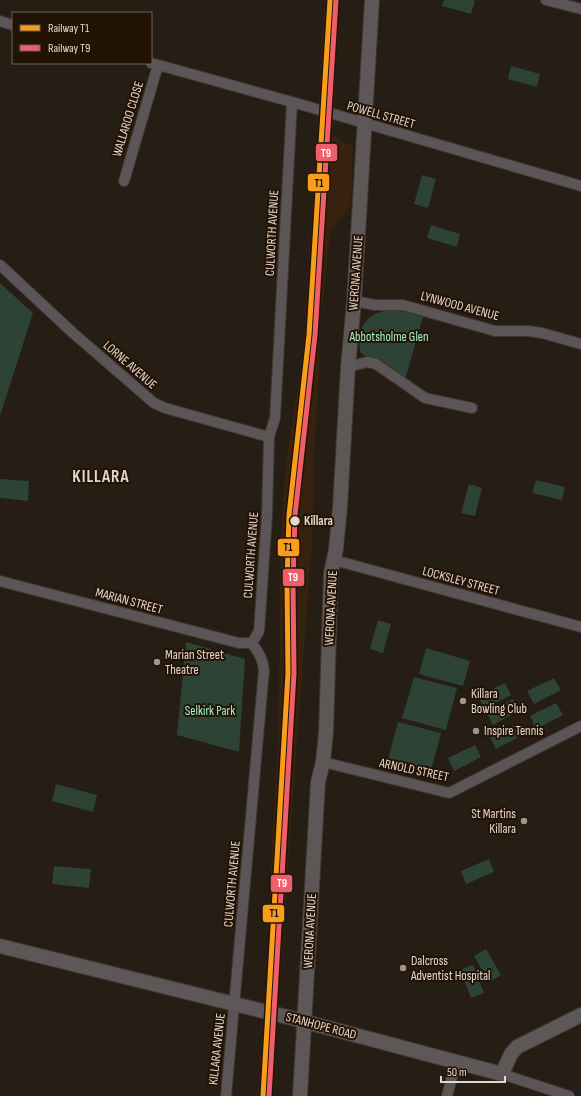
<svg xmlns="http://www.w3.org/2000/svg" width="581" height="1096" viewBox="0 0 581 1096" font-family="'Sofia Sans Condensed',sans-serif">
<rect width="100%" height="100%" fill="#261d14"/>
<path fill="#36220f" d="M 325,0 L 340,0 L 333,135 L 353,147 L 351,205 L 330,232 L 324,298 L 320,313 L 319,379 L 314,454 L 313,529 L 290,836 L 273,1096 L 258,1096 L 266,980 L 272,842 L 278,742 L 281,530 L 286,462 L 303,354 Z"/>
<path fill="#2c4336" d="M 444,0 L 472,0 L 475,1 L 471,14 L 442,6 Z
M 511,66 L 540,74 L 537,87 L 508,79 Z
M 422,175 L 436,179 L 428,208 L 414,204 Z
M 431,225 L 460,234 L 457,247 L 427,238 Z
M 0,283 L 33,313 L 0,416 Z
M 389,310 L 406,311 L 423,317 L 405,380 L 366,357 L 360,352 C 358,328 364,314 389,310 Z
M 0,479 L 29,481 L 28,501 L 0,498 Z
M 536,480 L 565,487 L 562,500 L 532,493 Z
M 469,484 L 482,488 L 475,516 L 461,513 Z
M 378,620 L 391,624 L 383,653 L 370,649 Z
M 186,642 L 245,659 L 239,752 L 177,735 Z
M 426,648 L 470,661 L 463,686 L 419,674 Z
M 414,677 L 457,688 L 446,730 L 402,718 Z
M 554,678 L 561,690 L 534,704 L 527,691 Z
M 505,683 L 511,695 L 484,709 L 478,696 Z
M 513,699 L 519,711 L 493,725 L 486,712 Z
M 556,703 L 563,715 L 536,729 L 530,716 Z
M 398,722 L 441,733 L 430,775 L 387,763 Z
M 517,723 L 523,735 L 496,749 L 490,737 Z
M 475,745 L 481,757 L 454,771 L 448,758 Z
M 56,784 L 97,795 L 93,812 L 52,801 Z
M 489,859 L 494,872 L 466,884 L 461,871 Z
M 54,866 L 91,869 L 89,888 L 52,884 Z
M 486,949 L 501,975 L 489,982 L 474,956 Z
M 473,965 L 484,993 L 471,998 L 460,970 Z"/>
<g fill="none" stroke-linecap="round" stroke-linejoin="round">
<g stroke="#3f3730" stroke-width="12">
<path id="street" d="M 546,0 L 581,9
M 0,21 L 13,25
M 151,63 L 292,102 L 581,186
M 124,181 L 158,65
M 0,265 L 73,333 L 154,403 L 165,408 L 269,437
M 354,301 L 375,305 L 403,305 L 495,331 L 528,331 L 542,333 L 581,344
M 348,367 L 367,362 L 376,364 L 425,398 L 472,408
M 334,560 L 581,627
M 0,581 L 239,643 L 252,643
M 252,643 L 259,631 L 267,515 L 269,437 L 275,418 L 292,102
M 323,762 L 449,793 L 581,726
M 502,1074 L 569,1096
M 226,1096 L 264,670 C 263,659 258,652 252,643
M 447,1096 L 456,1062"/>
</g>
<g stroke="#3f3730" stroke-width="16">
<path id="secondary" d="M 0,946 L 291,1018 L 502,1074 L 511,1054 L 517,1047 L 581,1015
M 300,1096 L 318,782 L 323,762 L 326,732 L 331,573 L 336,549 L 340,507 L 348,367 L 354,301 L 372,0"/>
</g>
<use href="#street" stroke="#5b5557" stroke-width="10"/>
<use href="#secondary" stroke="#5e5758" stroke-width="14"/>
<g stroke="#231304" stroke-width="8">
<path id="rail-1" d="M 263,1096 L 288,673 L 287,583 L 289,515 L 309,335 L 330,0"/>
</g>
<g stroke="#231304" stroke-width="8">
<path id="rail-2" d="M 269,1096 L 294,673 L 293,583 L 295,515 L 315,335 L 336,0"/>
</g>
<use href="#rail-1" stroke="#f99d1c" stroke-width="5"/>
<use href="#rail-2" stroke="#ef5e6b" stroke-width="5"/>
</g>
<circle fill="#e3d7ce" stroke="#231304" stroke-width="1.5" cx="295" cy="521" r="5.5"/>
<g fill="#a1968d" stroke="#231304" stroke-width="1.5">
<circle cx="157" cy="662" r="4"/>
<circle cx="463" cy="701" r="4"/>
<circle cx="476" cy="731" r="4"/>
<circle cx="524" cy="821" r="4"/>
<circle cx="403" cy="968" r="4"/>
</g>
<g text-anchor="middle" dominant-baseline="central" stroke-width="4" stroke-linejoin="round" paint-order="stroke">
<g font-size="13" fill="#e3d7ce" stroke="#231304">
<text transform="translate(381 115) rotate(16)">POWELL STREET</text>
<text transform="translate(128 119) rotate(-73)">WALLAROO CLOSE</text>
<text transform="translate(272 233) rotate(-87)">CULWORTH AVENUE</text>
<text transform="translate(356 273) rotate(-86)">WERONA AVENUE</text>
<text transform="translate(460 306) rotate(15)">LYNWOOD AVENUE</text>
<text transform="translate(130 365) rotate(41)">LORNE AVENUE</text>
<text transform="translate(251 555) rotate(-86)">CULWORTH AVENUE</text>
<text transform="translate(461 581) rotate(15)">LOCKSLEY STREET</text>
<text transform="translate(129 601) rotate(15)">MARIAN STREET</text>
<text transform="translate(331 608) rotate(-87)">WERONA AVENUE</text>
<text transform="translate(414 770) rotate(12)">ARNOLD STREET</text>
<text transform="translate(232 884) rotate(-85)">CULWORTH AVENUE</text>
<text transform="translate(310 931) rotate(-87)">WERONA AVENUE</text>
<text transform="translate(321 1026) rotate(15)">STANHOPE ROAD</text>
<text transform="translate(217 1049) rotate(-84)">KILLARA AVENUE</text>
</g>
<g font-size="13" fill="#a5f4cd" stroke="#231304">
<text x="389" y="337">Abbotsholme Glen</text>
<text x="210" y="711">Selkirk Park</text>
</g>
<g font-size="13" font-weight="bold" fill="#e3d7ce" stroke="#231304" text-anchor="start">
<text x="304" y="521">Killara</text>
</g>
<g font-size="13" fill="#e3d7ce" stroke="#231304" text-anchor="start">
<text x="165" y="655">Marian Street<tspan x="165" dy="15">Theatre</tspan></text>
<text x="471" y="694">Killara<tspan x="471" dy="15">Bowling Club</tspan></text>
<text x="484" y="731">Inspire Tennis</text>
<text x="516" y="814" text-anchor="end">St Martins<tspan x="516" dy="15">Killara</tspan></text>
<text x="411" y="961">Dalcross<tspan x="411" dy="15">Adventist Hospital</tspan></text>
</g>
<g font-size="17" font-weight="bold" letter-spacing="1" fill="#e3d7ce" stroke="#231304">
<text x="101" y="477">KILLARA</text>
</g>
</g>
<g stroke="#231304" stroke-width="1.5">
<rect x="315" y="143" width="23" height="19" rx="4" fill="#ef5e6b"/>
<rect x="307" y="173" width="23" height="19" rx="4" fill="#f99d1c"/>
<rect x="277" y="538" width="23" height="19" rx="4" fill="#f99d1c"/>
<rect x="282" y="568" width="23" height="19" rx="4" fill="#ef5e6b"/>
<rect x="270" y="874" width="23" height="19" rx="4" fill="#ef5e6b"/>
<rect x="262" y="904" width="23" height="19" rx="4" fill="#f99d1c"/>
</g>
<g font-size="11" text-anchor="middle" font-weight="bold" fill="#fff">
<text x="326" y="157">T9</text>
<text x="293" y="581">T9</text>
<text x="282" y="887">T9</text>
</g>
<g font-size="11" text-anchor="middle" font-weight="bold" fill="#111">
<text x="319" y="187">T1</text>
<text x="288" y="551">T1</text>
<text x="274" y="917">T1</text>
</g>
<rect x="12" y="12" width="140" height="52" fill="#231304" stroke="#706155"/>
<rect x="20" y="25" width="20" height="6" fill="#f99d1c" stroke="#706155"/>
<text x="48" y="32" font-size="12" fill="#e3d7ce">Railway T1</text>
<rect x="20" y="45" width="20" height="6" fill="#ef5e6b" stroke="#706155"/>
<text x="48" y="52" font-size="12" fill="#e3d7ce">Railway T9</text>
<path d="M441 1076v6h64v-6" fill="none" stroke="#e3d7ce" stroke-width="2"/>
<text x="447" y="1076" font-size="12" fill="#e3d7ce" stroke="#231304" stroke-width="3" paint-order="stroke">50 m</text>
</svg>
